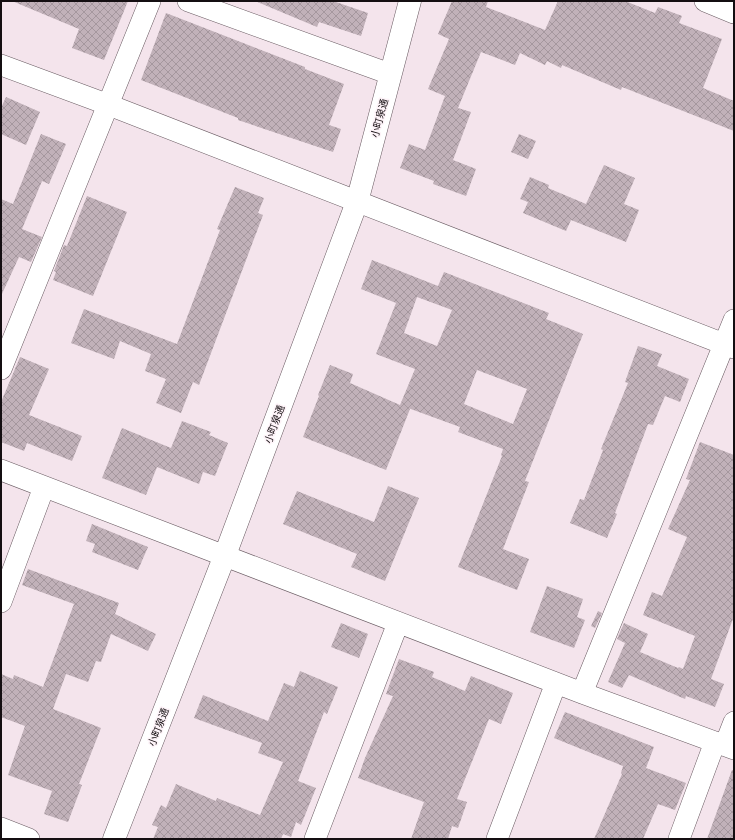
<svg xmlns="http://www.w3.org/2000/svg" width="735" height="840" viewBox="0 0 735 840" font-family="Barlow,'Noto Sans JP',sans-serif">
<defs>
<pattern id="building-cross-hatch" width="8" height="8" patternUnits="userSpaceOnUse"><rect width="8" height="8" fill="#c1b1b9"/><path d="M0 0l8 8M0 8l8-8" fill="none" stroke="#a5979e"/></pattern>
</defs>
<rect width="100%" height="100%" fill="#f4e4ec"/>
<path fill="url(#building-cross-hatch)" fill-rule="evenodd" d="M 12,1 L 128,1 L 104,60 L 72,48 L 79,29 Z
M 255,1 L 333,1 L 368,13 L 361,36 L 319,22 L 317,27 Z
M 452,1 L 488,1 L 486,7 L 545,30 L 558,1 L 625,1 L 655,13 L 658,7 L 682,16 L 679,23 L 722,39 L 703,88 L 734,101 L 734,131 L 622,87 L 621,90 L 562,65 L 561,68 L 547,61 L 545,65 L 520,53 L 515,65 L 481,52 L 458,108 L 471,112 L 453,160 L 476,169 L 466,196 L 433,184 L 434,181 L 400,168 L 409,144 L 425,150 L 445,96 L 428,89 L 449,39 L 438,34 Z
M 166,13 L 305,67 L 305,69 L 344,84 L 329,125 L 341,129 L 333,152 L 238,120 L 238,118 L 141,80 Z
M 6,97 L 40,112 L 26,145 L 1,134 L 1,108 Z
M 41,134 L 66,144 L 49,184 L 42,181 L 22,229 L 42,237 L 31,262 L 19,257 L 1,296 L 1,199 L 13,204 Z
M 519,134 L 536,141 L 528,159 L 511,152 Z
M 604,165 L 635,178 L 624,204 L 639,210 L 626,242 L 571,220 L 566,231 L 523,213 L 528,202 L 520,199 L 530,177 L 549,185 L 548,188 L 586,204 Z
M 235,187 L 264,198 L 258,213 L 263,215 L 199,385 L 193,382 L 181,413 L 156,403 L 166,379 L 145,371 L 151,354 L 120,341 L 114,359 L 71,343 L 84,309 L 177,344 L 220,230 L 217,229 Z
M 87,196 L 127,212 L 93,296 L 53,280 L 56,272 L 54,271 L 64,245 L 67,246 Z
M 372,260 L 438,286 L 444,272 L 549,313 L 546,319 L 583,334 L 525,481 L 529,482 L 503,549 L 529,559 L 517,590 L 458,567 L 502,456 L 501,455 L 503,449 L 458,432 L 460,427 L 408,408 L 410,409 L 386,470 L 303,437 L 319,396 L 318,395 L 330,365 L 353,374 L 350,383 L 400,405 L 415,369 L 376,354 L 396,303 L 361,289 ZM 417,297 L 452,310 L 437,346 L 404,333 ZM 477,370 L 527,389 L 513,424 L 464,404 Z
M 638,346 L 662,354 L 657,366 L 689,379 L 680,402 L 665,396 L 653,425 L 648,424 L 615,513 L 617,514 L 607,538 L 570,523 L 580,499 L 584,500 L 603,450 L 601,449 L 628,383 L 625,382 Z
M 20,357 L 49,369 L 29,415 L 82,436 L 72,461 L 27,443 L 24,451 L 1,442 L 1,402 Z
M 182,421 L 211,432 L 209,435 L 228,443 L 215,476 L 203,472 L 199,484 L 157,467 L 146,495 L 102,478 L 122,428 L 171,448 Z
M 700,442 L 734,455 L 734,616 L 711,679 L 724,684 L 715,707 L 686,696 L 685,699 L 629,675 L 622,688 L 608,682 L 625,643 L 617,639 L 624,623 L 648,634 L 640,652 L 678,668 L 679,667 L 683,669 L 695,636 L 643,615 L 652,592 L 662,596 L 687,537 L 668,529 L 690,480 L 686,479 Z
M 388,486 L 419,498 L 385,581 L 351,567 L 357,554 L 283,524 L 297,491 L 374,522 Z
M 92,524 L 148,547 L 138,570 L 92,552 L 95,544 L 86,541 Z
M 28,569 L 119,603 L 115,614 L 156,634 L 148,651 L 111,634 L 101,662 L 96,661 L 88,682 L 66,674 L 53,709 L 101,728 L 79,784 L 82,785 L 68,822 L 44,814 L 52,791 L 8,775 L 25,726 L 1,717 L 1,674 L 13,679 L 14,675 L 43,687 L 74,604 L 22,585 Z
M 547,586 L 583,599 L 577,617 L 585,620 L 574,648 L 530,632 Z
M 598,611 L 602,613 L 595,628 L 591,626 Z
M 341,623 L 368,634 L 359,658 L 331,647 Z
M 399,659 L 434,672 L 432,677 L 465,691 L 471,676 L 513,693 L 501,724 L 489,719 L 457,799 L 467,802 L 458,828 L 452,826 L 448,839 L 411,839 L 424,802 L 358,778 L 365,758 L 393,696 L 386,694 Z
M 300,671 L 338,687 L 327,714 L 324,712 L 298,781 L 316,788 L 301,825 L 296,822 L 291,837 L 283,834 L 281,839 L 153,839 L 158,827 L 152,825 L 161,805 L 166,808 L 176,784 L 216,801 L 217,798 L 260,815 L 283,762 L 258,753 L 262,743 L 194,718 L 203,695 L 268,721 L 284,683 L 294,687 Z
M 565,712 L 654,747 L 646,768 L 686,783 L 675,810 L 658,804 L 643,839 L 594,839 L 622,774 L 621,773 L 623,766 L 554,738 Z
M 732,770 L 734,770 L 734,839 L 707,839 Z"/>
<g fill="none" stroke-linecap="round" stroke-linejoin="round">
<g stroke="#6a5c63" stroke-width="22">
<path id="minor" d="M 188,1 L 390,74
M 705,1 L 734,13
M 1,65 L 109,105 L 734,348
M 1,369 L 150,1
M 1,470 L 582,693 L 734,749
M 1,602 L 44,487
M 582,693 L 734,320
M 725,745 L 734,722
M 1,828 L 29,839
M 315,839 L 398,623
M 497,839 L 556,683
M 679,839 L 715,742"/>
</g>
<g stroke="#6a5c63" stroke-width="23">
<path id="tertiary" d="M 114,839 L 225,555 L 357,202 L 410,1"/>
</g>
<use href="#minor" stroke="#fff" stroke-width="21"/>
<use href="#tertiary" stroke="#fff" stroke-width="22"/>
</g>
<g text-anchor="middle" dominant-baseline="central" stroke-width="3" stroke-linejoin="round" paint-order="stroke">
<g font-size="10" fill="#140e11" stroke="#fdf3f8">
<text transform="translate(379 118) rotate(-75)">小町泉通</text>
<text transform="translate(274 424) rotate(-70)">小町泉通</text>
<text transform="translate(158 727) rotate(-69)">小町泉通</text>
</g>
</g>
<rect width="735" height="840" fill="none" stroke="#140e11" stroke-width="4"/>
</svg>
